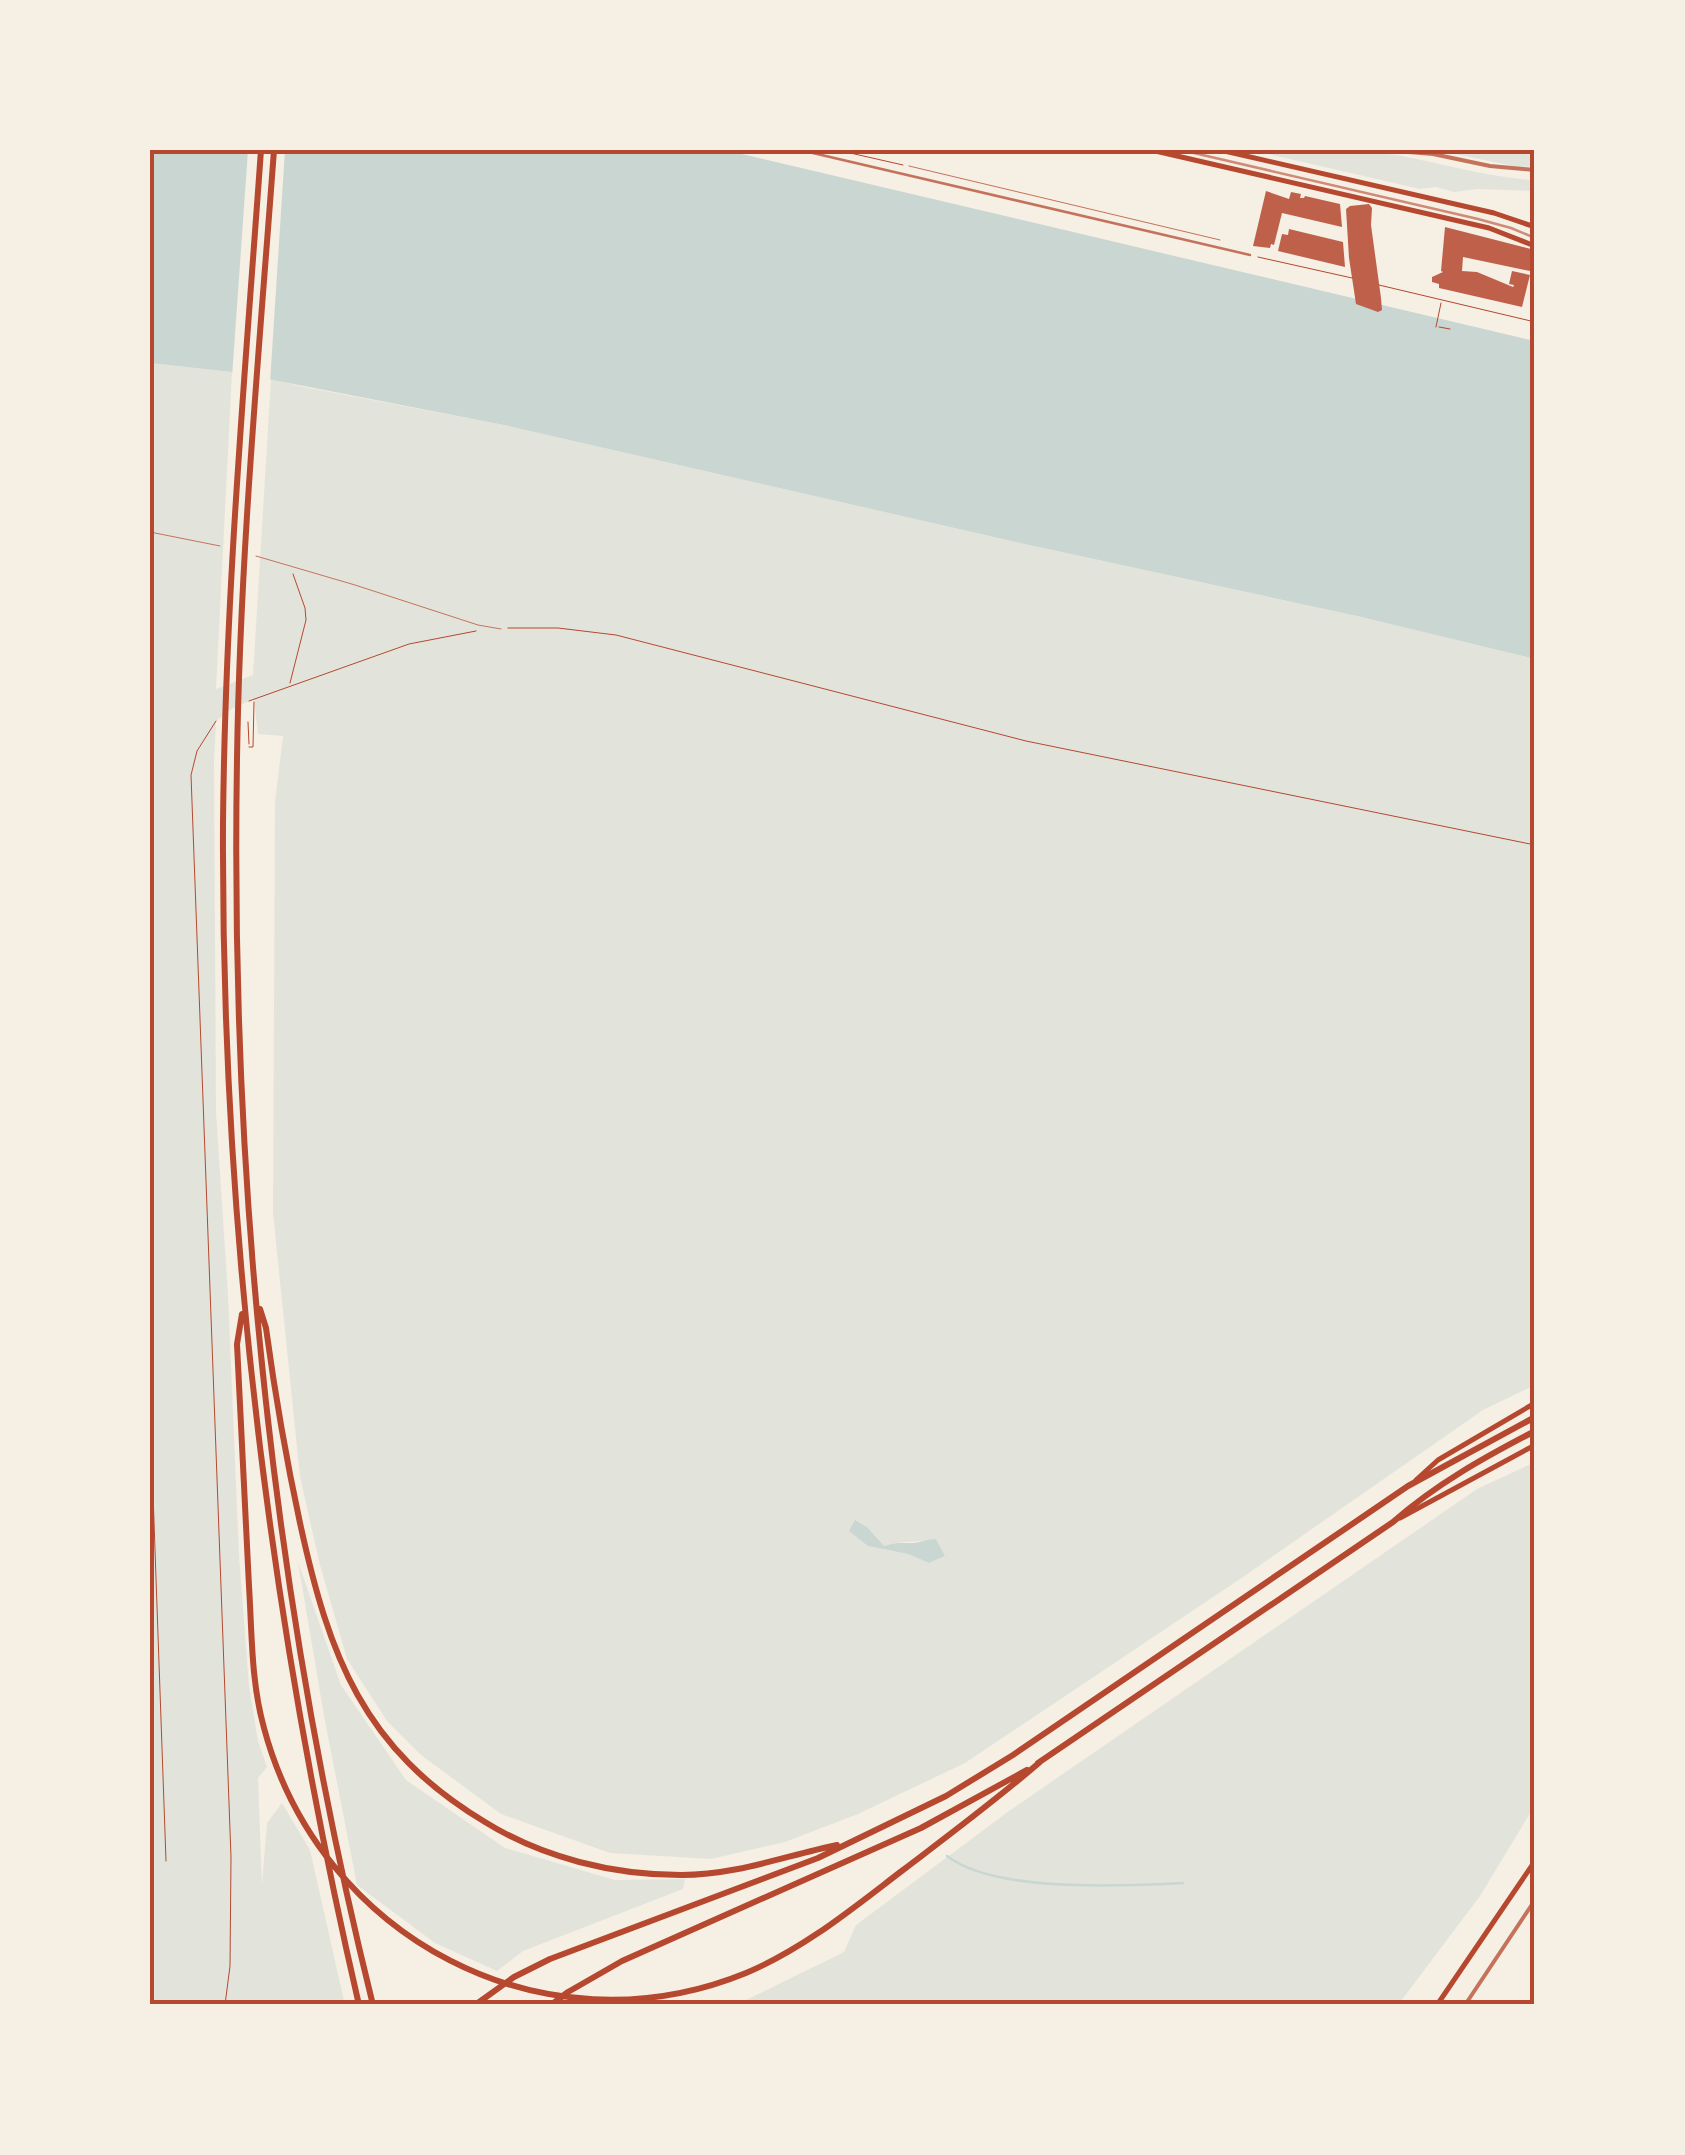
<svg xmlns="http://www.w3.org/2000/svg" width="1685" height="2155" viewBox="0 0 1685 2155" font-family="'IBM Plex Sans',sans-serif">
<rect width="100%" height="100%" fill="#f6efe4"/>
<path fill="#e2e4dc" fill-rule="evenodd" d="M 1250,150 C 1294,150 1339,146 1382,153 C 1433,160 1482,177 1534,180 L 1531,191 L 1477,189 L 1454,192 L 1436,187 L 1420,189 Z
M 1436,150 L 1535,150 L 1535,166 L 1518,167 Z
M 150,363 L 232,372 L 216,689 L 253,675 L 271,379 L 304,387 L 504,425 L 1020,543 L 1357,616 L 1535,659 L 1535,1385 L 1483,1410 L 1243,1577 L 965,1763 L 858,1814 L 785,1842 L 711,1859 L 610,1853 L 501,1814 L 421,1755 L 387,1721 L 347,1659 L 320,1565 L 300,1477 L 273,1213 L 275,802 L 283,736 L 258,734 L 254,699 L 233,708 L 216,721 L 214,763 L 216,1111 L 228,1295 L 239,1555 L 249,1686 L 258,1741 L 267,1767 L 258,1778 L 262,1885 L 267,1823 L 282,1803 L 310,1850 L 345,2005 L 150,2005 ZM 868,1528 L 884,1546 C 901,1540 918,1543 936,1539 L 945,1556 L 929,1563 L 908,1554 L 868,1546 L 855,1534 Z
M 1535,1462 L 1535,1805 L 1480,1896 L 1398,2005 L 704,2005 L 742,2002 L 844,1952 L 856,1925 L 1009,1811 L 1477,1489 Z
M 298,1562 L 341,1685 L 406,1780 L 505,1848 L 615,1880 L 685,1879 L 683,1889 L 523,1951 L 497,1971 L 435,1943 L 357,1885 L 324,1716 Z"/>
<path fill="#c9d6d2" d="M 150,150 L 725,150 L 1535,341 L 1535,659 L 1357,616 L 1020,543 L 504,425 L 232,372 L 150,363 Z
M 855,1520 L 868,1528 L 884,1546 C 895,1542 902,1543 914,1543 C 922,1542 927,1539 936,1539 L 945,1556 L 929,1563 L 908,1554 L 868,1546 L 849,1531 Z"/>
<path fill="#f6efe4" d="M 248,150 L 285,150 L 270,383 L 232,377 Z"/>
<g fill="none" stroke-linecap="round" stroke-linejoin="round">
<path stroke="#c9d6d2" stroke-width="2.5" d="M 947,1856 C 995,1893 1122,1886 1183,1883"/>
</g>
<path fill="#bf614a" d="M 1266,191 L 1289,199 L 1291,192 L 1301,194 L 1300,198 L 1304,198 L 1305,196 L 1340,204 L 1342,227 L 1282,213 L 1274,245 L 1271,244 L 1270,248 L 1253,246 Z
M 1369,204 L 1372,208 L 1371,225 L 1381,298 L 1382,310 L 1378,312 L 1356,304 L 1349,258 L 1346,209 L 1350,206 Z
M 1445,227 L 1535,250 L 1530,271 L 1463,257 L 1462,271 L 1477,272 L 1513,287 L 1514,285 L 1509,284 L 1512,271 L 1530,275 L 1522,307 L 1439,288 L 1439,284 L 1432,282 L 1432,277 L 1443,272 L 1441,271 Z
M 1289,229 L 1343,242 L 1345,267 L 1278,251 L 1282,234 L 1288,235 Z"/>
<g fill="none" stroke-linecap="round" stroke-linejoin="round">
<path stroke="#b5482f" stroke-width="1" d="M 837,150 L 903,165
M 1258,257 L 1352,278
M 1379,285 L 1535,322
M 1436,327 L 1441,303
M 1439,327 L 1450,329
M 508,628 L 558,628 L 616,635 L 1026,741 L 1535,845
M 290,683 L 306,620 L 305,608 L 293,574
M 249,701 L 409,644 L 476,631
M 216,721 L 197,751 L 191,775 L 231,1857 L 230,1966 L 225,2005
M 248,722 L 249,744
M 249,747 L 253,747 L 254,702
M 150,1408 L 166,1861"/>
<path stroke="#c5725c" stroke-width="1" d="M 909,166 L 1220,240
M 150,532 L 220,546
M 256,556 L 355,585 L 478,625 L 501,629"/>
<path stroke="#c5725c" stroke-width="2.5" d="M 800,150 L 1250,255"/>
<path stroke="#c5725c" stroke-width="4" d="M 1385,150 L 1433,154 L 1490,166 L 1535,170
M 1465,2005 L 1535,1900"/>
<path stroke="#b5482f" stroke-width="5" d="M 1151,150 L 1489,228 L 1535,246
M 1220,150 L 1494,213 L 1535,227"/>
<path stroke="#b5482f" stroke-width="5" d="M 1416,1480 L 1438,1460 L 1535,1403
M 1400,1518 L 1535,1445
M 1437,2005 L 1535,1861"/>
<path stroke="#b5482f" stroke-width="6" d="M 261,150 C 245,374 225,599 223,824 C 221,1224 269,1616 359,2005
M 274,150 C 259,353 240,556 237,759 C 230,1177 272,1599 373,2005
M 260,1309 L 266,1328 C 275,1394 286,1458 300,1523 C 329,1656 363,1749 485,1822 C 543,1858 613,1875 681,1875 C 737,1875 784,1856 837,1845
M 242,1314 L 237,1344 C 241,1425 245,1505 249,1586 C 252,1633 251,1682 264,1728 C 320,1938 543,2056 746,1973 C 805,1948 853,1908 903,1870 C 949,1835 996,1800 1040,1762
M 1038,1763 L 1393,1522 C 1436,1484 1485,1457 1535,1431
M 475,2005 L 514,1977 L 550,1959 L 818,1858 L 946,1796 L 1013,1755 L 1408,1486 L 1535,1417
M 551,2005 L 568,1992 L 622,1961 L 921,1828 L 1027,1770"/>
<path stroke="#cf8b77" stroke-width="2.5" d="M 1181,150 L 1478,219 L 1511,228 L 1535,238"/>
</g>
<rect width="1685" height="2155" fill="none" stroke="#f6efe4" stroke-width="305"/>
<rect x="152" y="152" width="1380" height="1850" fill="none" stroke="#b5482f" stroke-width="4"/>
</svg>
